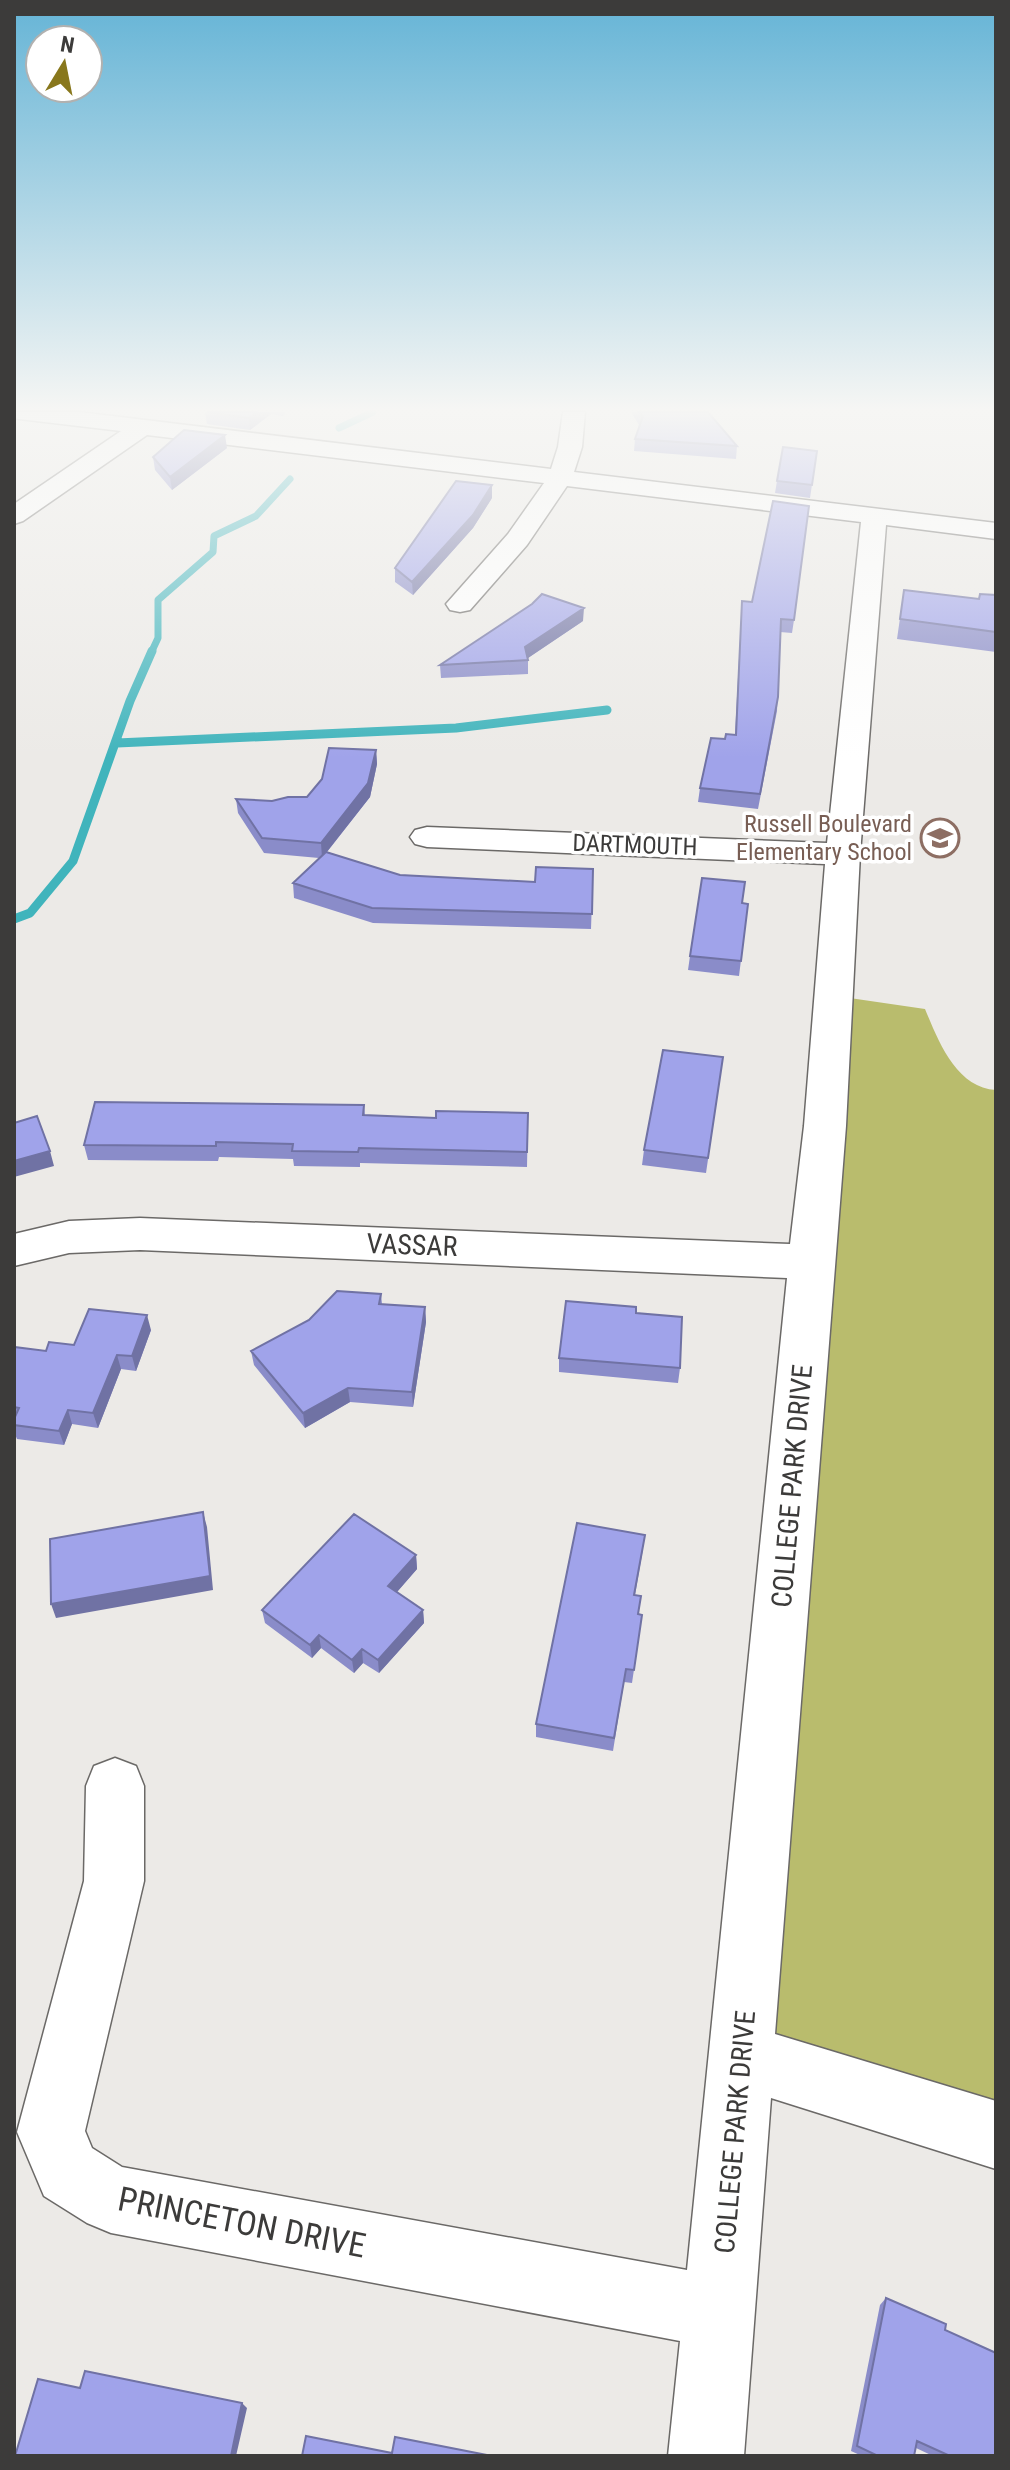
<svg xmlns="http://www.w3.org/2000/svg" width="1010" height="2470" viewBox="0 0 1010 2470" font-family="'Roboto Condensed',sans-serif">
<rect width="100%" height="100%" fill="#eceae7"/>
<path fill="#b9bc6d" d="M 836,996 L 925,1009 C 938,1040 956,1088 996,1090 L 996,2135 L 743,2057 Z"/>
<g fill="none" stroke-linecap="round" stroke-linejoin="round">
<path stroke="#40b4bc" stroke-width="7" d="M 339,428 L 373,412
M 151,653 L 158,638 L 158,600 L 213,552 L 214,536 L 256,516 L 290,479"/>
<path stroke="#40b4bc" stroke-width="9" d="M 117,743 L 456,728 L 607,710
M 14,919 L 30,913 L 73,861 L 130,701 L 152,651"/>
<g stroke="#6b6967" stroke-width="3">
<path id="minor" d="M 14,412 L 79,412 L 551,469 L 558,447 L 563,412 L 585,412 L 582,447 L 574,472 L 996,523 L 996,539 L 886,525 L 860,854 L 846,1126 L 775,2034 L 996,2101 L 996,2169 L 771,2098 L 744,2456 L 668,2456 L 680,2341 L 111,2233 L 87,2223 L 44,2196 L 17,2132 L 84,1881 L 86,1786 L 94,1766 L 115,1758 L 136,1766 L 144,1786 L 144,1881 L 85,2131 L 92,2148 L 122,2167 L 687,2270 L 787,1278 L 140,1250 L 69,1253 L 14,1266 L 14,1234 L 69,1221 L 140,1218 L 790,1244 L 804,1126 L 825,864 L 427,847 L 415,844 L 410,837 L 415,830 L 427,827 L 827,843 L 861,522 L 567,486 L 527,545 L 470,610 L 460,612 L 450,610 L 446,604 L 508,534 L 544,483 L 147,435 L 23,521 L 14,524 L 14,504 L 121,431 L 19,419 L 14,418 Z"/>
</g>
<use href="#minor" fill="#fff" fill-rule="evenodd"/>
</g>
<path fill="#8a8cc9" d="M 205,412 L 286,412 L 283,416 L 271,414 L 250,430 L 207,424 Z
M 631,412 L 708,412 L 737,446 L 736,459 L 634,451 L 635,439 L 639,425 Z
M 227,448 L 172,490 L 155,470 L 153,457 Z
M 817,451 L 810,498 L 775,493 L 777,481 Z
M 492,498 L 473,528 L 413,595 L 395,582 L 395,568 Z
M 904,590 L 979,599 L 996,595 L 996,652 L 897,639 Z
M 742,601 L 794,620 L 792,633 L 780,632 L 777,711 L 758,809 L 698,802 L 700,788 L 725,739 L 735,734 Z
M 583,621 L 528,658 L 528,674 L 441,678 L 440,665 Z
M 376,750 L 377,764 L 370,797 L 327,852 L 400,875 L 535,882 L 593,869 L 591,929 L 373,923 L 294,898 L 293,883 L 319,858 L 264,853 L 238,813 L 236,799 L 272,801 L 307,797 Z
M 742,903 L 748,904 L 739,976 L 688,970 L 690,956 Z
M 723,1057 L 706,1173 L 642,1165 L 644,1150 Z
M 364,1105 L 365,1115 L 436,1118 L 528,1113 L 527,1167 L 360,1163 L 360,1167 L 294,1166 L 293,1159 L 219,1157 L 218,1161 L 88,1160 L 84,1145 Z
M 381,1294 L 382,1304 L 425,1307 L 426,1322 L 413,1407 L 350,1402 L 305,1428 L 254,1365 L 251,1351 Z
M 636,1313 L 680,1368 L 678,1383 L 559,1372 L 559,1358 Z
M 151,1330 L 136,1371 L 121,1369 L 98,1428 L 72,1424 L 64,1445 L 17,1439 L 14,1432 L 14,1347 L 46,1351 Z
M 643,1549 L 635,1595 L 638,1615 L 642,1615 L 632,1683 L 624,1682 L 613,1751 L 536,1737 L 536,1724 Z
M 416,1555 L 417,1569 L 397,1592 L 423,1610 L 424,1623 L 379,1673 L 363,1663 L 354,1673 L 321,1648 L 312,1658 L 265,1623 L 262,1610 Z
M 886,2298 L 945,2330 L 996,2456 L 933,2456 L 916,2448 L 914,2456 L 862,2456 L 851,2451 L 880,2305 Z"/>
<path fill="#7072a4" d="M 256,412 L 270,412 L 271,414 L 250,430 L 249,418 Z
M 225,435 L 227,448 L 172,490 L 170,477 Z
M 492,485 L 492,498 L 473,528 L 413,595 L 412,582 Z
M 584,608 L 583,621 L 525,660 L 525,647 Z
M 376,750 L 377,764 L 370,797 L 322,858 L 321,843 Z
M 50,1151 L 54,1166 L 14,1177 L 14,1161 Z
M 425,1307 L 426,1322 L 413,1407 L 412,1392 Z
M 147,1315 L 151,1330 L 136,1371 L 132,1356 Z
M 117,1355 L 121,1369 L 98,1428 L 93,1413 Z
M 348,1388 L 350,1402 L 305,1428 L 303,1413 Z
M 68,1410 L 72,1424 L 64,1445 L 59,1431 Z
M 203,1512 L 207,1527 L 213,1590 L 56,1618 L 51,1604 Z
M 416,1555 L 417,1569 L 390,1600 L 388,1586 Z
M 423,1610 L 424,1623 L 379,1673 L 378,1660 Z
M 319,1635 L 321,1648 L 312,1658 L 310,1645 Z
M 362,1649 L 363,1663 L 354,1673 L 352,1660 Z
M 242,2403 L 247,2408 L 236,2456 L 231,2456 Z"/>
<path fill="#a0a3ea" stroke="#7072a4" stroke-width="2" d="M 207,412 L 256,412 L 249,418 Z
M 639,412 L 708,412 L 737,446 L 635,439 L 643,416 Z
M 184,430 L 225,435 L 170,477 L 153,457 Z
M 783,447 L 817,451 L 812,485 L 777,481 Z
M 456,481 L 492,485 L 473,515 L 412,582 L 395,568 Z
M 773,501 L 809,506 L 794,620 L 781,619 L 778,697 L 760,794 L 700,788 L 711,738 L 725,739 L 726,734 L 736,735 L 742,601 L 752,602 Z
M 904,590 L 979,599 L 980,594 L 996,595 L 996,632 L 900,619 Z
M 542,594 L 584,608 L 525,647 L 528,660 L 440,665 L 532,604 Z
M 329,748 L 376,750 L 368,783 L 321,843 L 262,838 L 236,799 L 272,801 L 288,797 L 307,797 L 322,779 Z
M 326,852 L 400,875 L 535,882 L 536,867 L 593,869 L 592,914 L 372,908 L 293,883 Z
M 702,878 L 745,882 L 742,903 L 748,904 L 741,961 L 690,956 Z
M 663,1050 L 723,1057 L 708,1158 L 644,1150 Z
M 95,1102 L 364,1105 L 363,1115 L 436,1118 L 436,1111 L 528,1113 L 527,1152 L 359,1148 L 358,1152 L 292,1151 L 293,1144 L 216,1142 L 216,1146 L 84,1145 Z
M 37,1116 L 50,1151 L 14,1161 L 14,1123 Z
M 337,1291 L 381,1294 L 379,1304 L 425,1307 L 412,1392 L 348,1388 L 303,1413 L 251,1351 L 309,1320 Z
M 566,1301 L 636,1307 L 636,1313 L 682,1317 L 680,1368 L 559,1358 Z
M 89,1309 L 147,1315 L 132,1356 L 117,1355 L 93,1413 L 68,1410 L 59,1431 L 14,1425 L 14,1419 L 19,1408 L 14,1407 L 14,1347 L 46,1351 L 49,1342 L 74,1345 Z
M 203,1512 L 210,1576 L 51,1604 L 50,1539 Z
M 354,1514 L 416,1555 L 388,1586 L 423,1610 L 378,1660 L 362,1649 L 352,1660 L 319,1635 L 310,1645 L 262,1610 Z
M 577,1523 L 645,1535 L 634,1595 L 641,1596 L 638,1614 L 642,1615 L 634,1670 L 626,1669 L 614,1738 L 536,1724 Z
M 886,2298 L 946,2324 L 945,2330 L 996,2353 L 996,2456 L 950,2456 L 917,2441 L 914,2456 L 878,2456 L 857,2446 Z
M 85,2371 L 242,2403 L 231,2456 L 15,2456 L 38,2379 L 80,2388 Z
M 306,2436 L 392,2453 L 395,2437 L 492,2456 L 302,2456 Z"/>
<linearGradient id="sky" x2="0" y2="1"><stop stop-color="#65b4d6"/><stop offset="0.54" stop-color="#f6f6f4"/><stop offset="1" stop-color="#f6f6f4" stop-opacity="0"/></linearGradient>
<rect width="1010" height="758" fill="url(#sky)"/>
<defs>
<g id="school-ring" transform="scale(2)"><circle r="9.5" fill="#fff" stroke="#8d6e63" stroke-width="1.5"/><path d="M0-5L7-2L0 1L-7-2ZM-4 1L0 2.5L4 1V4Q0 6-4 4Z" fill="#8d6e63"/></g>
</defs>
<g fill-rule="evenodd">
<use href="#school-ring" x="940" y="838"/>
</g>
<g text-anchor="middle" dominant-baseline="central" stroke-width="7" stroke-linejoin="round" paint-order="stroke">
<g font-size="24" fill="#785e54" stroke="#fff" text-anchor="end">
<text x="912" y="824">Russell Boulevard<tspan x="912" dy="28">Elementary School</tspan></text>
</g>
<g font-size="24" fill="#3c3b3a" stroke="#fff">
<text transform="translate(635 845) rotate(2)">DARTMOUTH</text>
</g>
<g font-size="28" fill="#3c3b3a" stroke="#fff">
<text transform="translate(412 1245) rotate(2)">VASSAR</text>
<text transform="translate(792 1486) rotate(-85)">COLLEGE PARK DRIVE</text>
<text transform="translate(735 2132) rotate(-85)">COLLEGE PARK DRIVE</text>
</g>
<g font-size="34" fill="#3c3b3a" stroke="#fff">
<text transform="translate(242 2222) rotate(11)">PRINCETON DRIVE</text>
</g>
</g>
<rect width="1010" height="2470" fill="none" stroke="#3c3b3a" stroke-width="32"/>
<g transform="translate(64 64) rotate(10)"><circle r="38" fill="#ffffff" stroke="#b1b1b0" stroke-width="2"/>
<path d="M0-6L14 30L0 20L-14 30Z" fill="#88771c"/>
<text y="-12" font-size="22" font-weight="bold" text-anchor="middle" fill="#3c3b3a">N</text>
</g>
</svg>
